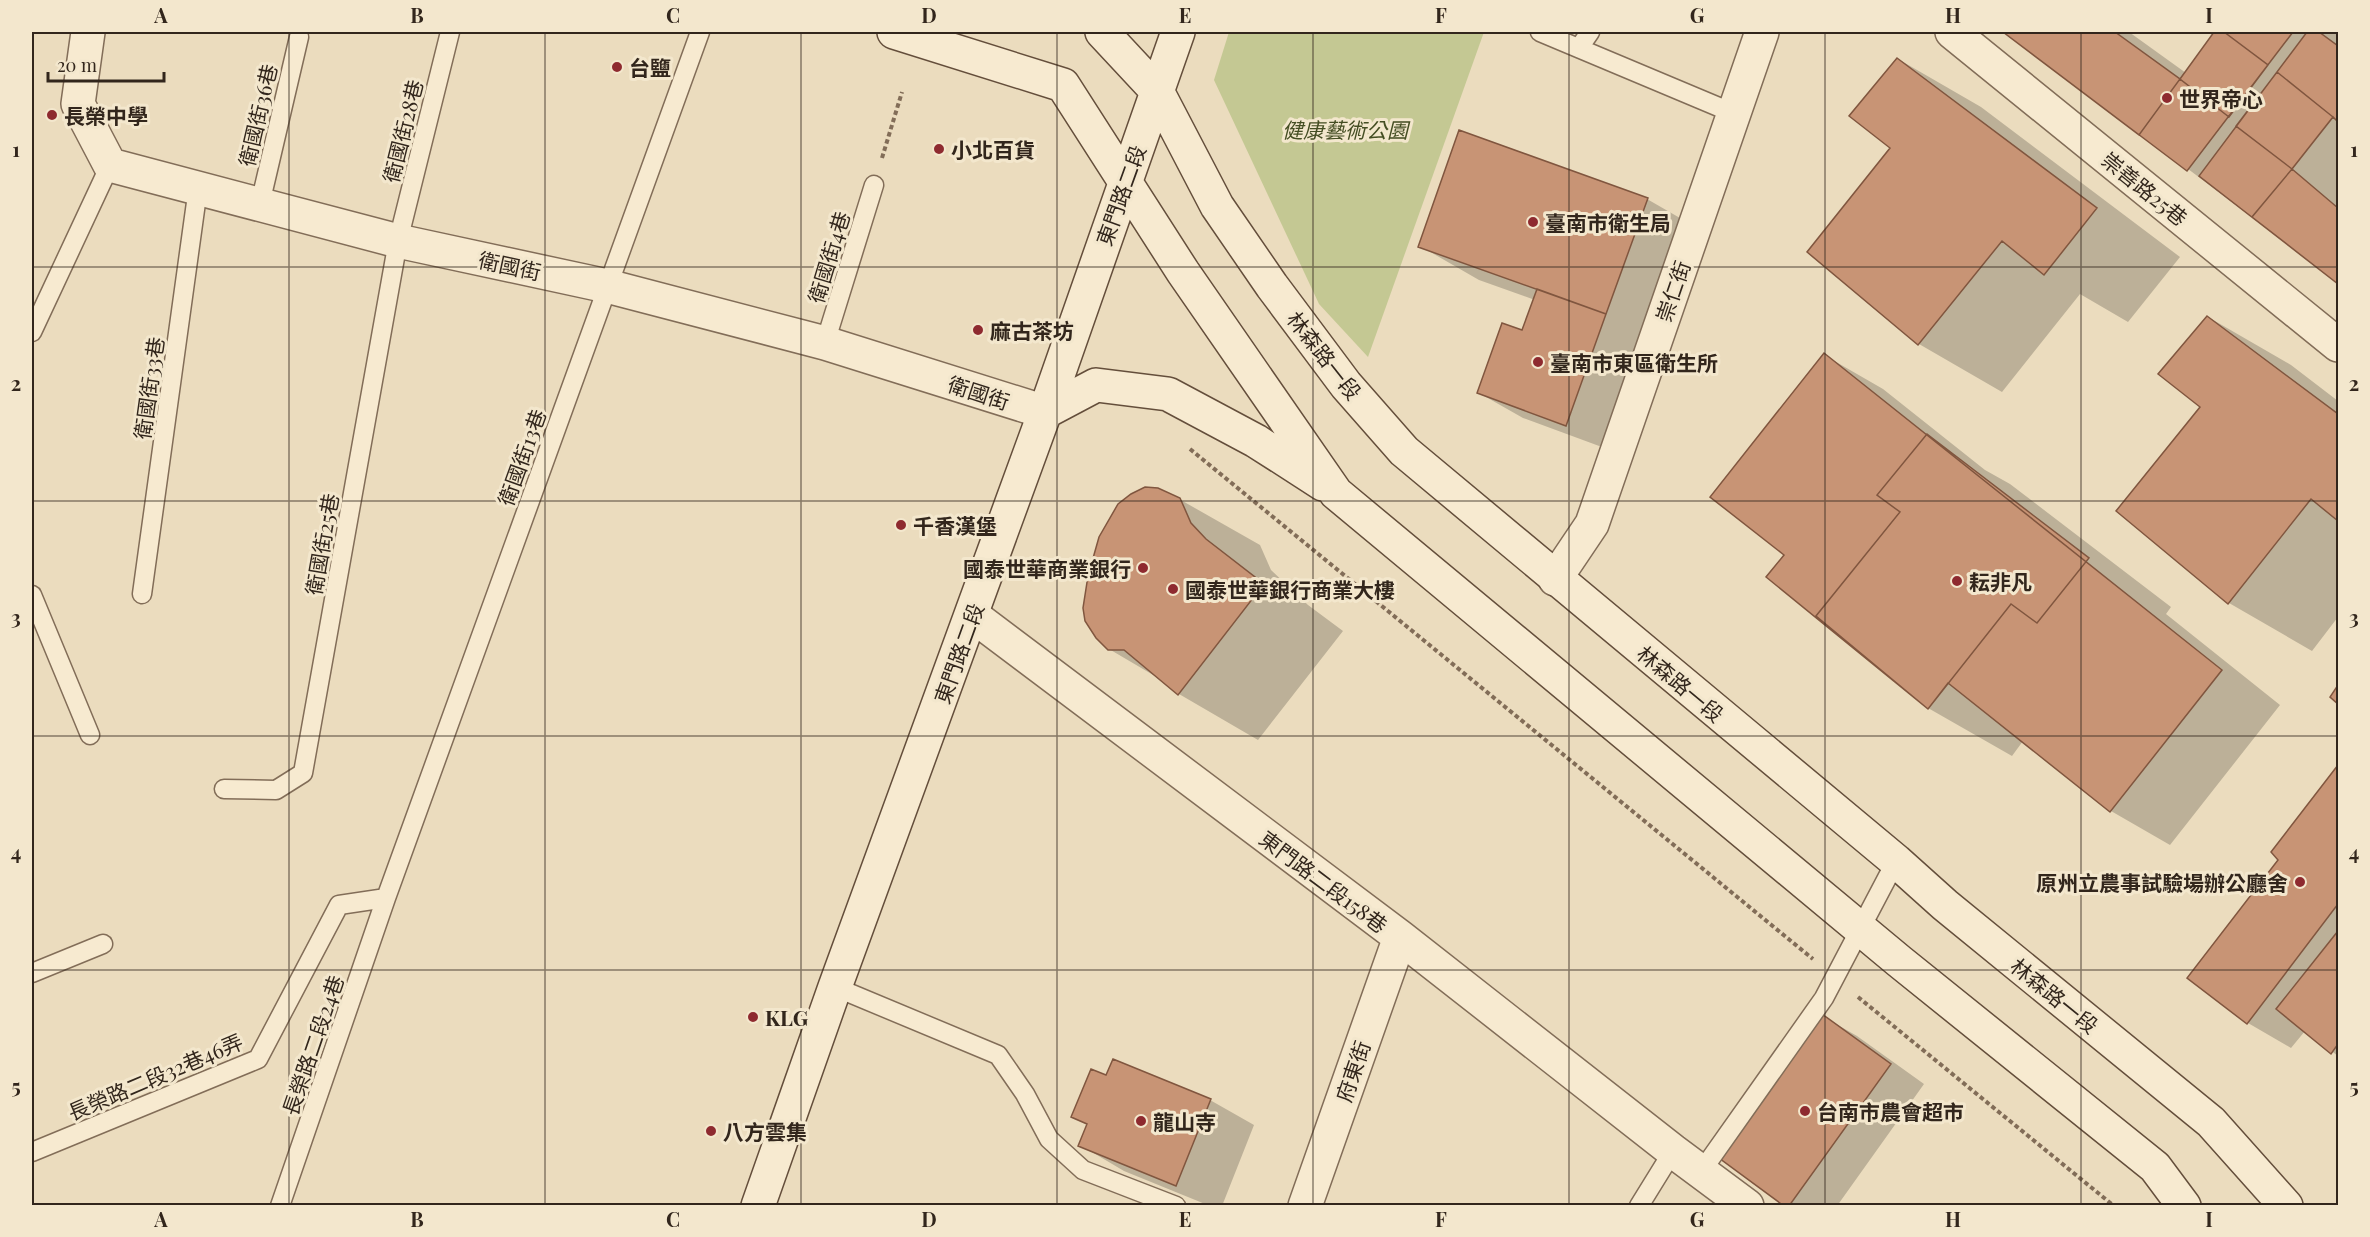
<svg xmlns="http://www.w3.org/2000/svg" width="2370" height="1237" viewBox="0 0 2370 1237" font-family="'Playfair Display','Noto Sans TC',serif">
<rect width="100%" height="100%" fill="#ebdcbe"/>
<path fill="#c4c893" d="M 1229,32 L 1484,32 L 1368,357 L 1319,304 L 1214,80 Z"/>
<path fill="#0003" d="M 2006,32 L 2129,32 L 2186,73 L 2216,32 L 2335,32 L 2338,34 L 2338,282 Z
M 1898,59 L 1981,107 L 2180,257 L 2128,322 L 2080,294 L 2002,392 L 1919,344 L 1809,252 L 1892,148 Z
M 1647,199 L 1706,233 L 1610,450 L 1523,418 L 1479,393 L 1523,332 L 1535,300 L 1479,280 L 1420,246 Z
M 2208,317 L 2291,365 L 2338,401 L 2338,617 L 2312,651 L 2229,603 L 2202,407 Z
M 1824,355 L 1883,389 L 1985,470 L 2010,484 L 2171,607 L 2166,614 L 2280,705 L 2170,845 L 2111,811 L 2023,741 L 2012,756 L 1928,708 L 1786,555 Z
M 1179,499 L 1260,545 L 1271,570 L 1308,605 L 1343,631 L 1258,740 L 1179,694 L 1160,679 L 1109,649 Z
M 2338,767 L 2338,1056 L 2305,1031 L 2291,1048 L 2248,1023 L 2280,860 L 2273,852 Z
M 1822,1016 L 1857,1036 L 1924,1084 L 1837,1206 L 1786,1206 Z
M 1107,1077 L 1210,1100 L 1254,1125 L 1222,1206 L 1210,1206 L 1124,1171 L 1080,1145 L 1088,1125 L 1073,1117 Z"/>
<path fill="#c89475" stroke="#80563f" stroke-width="1.5" d="M 2003,32 L 2115,32 L 2180,79 L 2214,32 L 2293,32 L 2187,171 Z
M 2003,32 L 2115,32 L 2180,79 L 2139,135 Z
M 2214,32 L 2224,32 L 2268,65 L 2229,117 L 2180,79 Z
M 2307,32 L 2319,32 L 2338,46 L 2338,122 L 2333,117 L 2292,169 L 2338,208 L 2338,284 L 2199,176 Z
M 1897,58 L 2097,208 L 2044,275 L 2002,241 L 1918,345 L 1807,252 L 1890,148 L 1849,116 Z
M 2277,72 L 2333,117 L 2292,169 L 2236,126 Z
M 1459,130 L 1648,198 L 1606,314 L 1418,247 Z
M 2292,169 L 2338,208 L 2338,284 L 2252,217 Z
M 1537,289 L 1606,314 L 1566,426 L 1477,393 L 1502,323 L 1522,330 Z
M 2207,316 L 2338,414 L 2338,521 L 2311,499 L 2228,604 L 2116,511 L 2200,407 L 2158,374 Z
M 1824,353 L 2222,670 L 2110,812 L 1948,683 L 1928,709 L 1766,577 L 1784,555 L 1710,497 Z
M 1927,434 L 2089,558 L 2037,623 L 2011,604 L 1928,709 L 1816,616 L 1900,512 L 1877,495 Z
M 1145,487 L 1158,488 L 1180,498 L 1191,523 L 1206,539 L 1264,584 L 1178,695 L 1124,650 L 1108,650 L 1096,638 L 1085,621 L 1083,608 L 1088,576 L 1099,537 L 1118,504 L 1131,494 Z
M 2338,685 L 2338,704 L 2330,697 Z
M 2338,765 L 2338,904 L 2247,1024 L 2187,978 L 2278,860 L 2271,852 Z
M 2338,931 L 2338,1044 L 2331,1054 L 2276,1009 Z
M 1822,1014 L 1891,1064 L 1789,1206 L 1784,1206 L 1719,1158 Z
M 1113,1059 L 1211,1099 L 1176,1186 L 1078,1146 L 1087,1124 L 1071,1117 L 1091,1069 L 1106,1075 Z"/>
<g fill="none" stroke-linecap="round" stroke-linejoin="round">
<g stroke="#826d58" stroke-width="21">
<path id="lane" d="M 1540,32 L 1733,113
M 1579,48 L 1590,32
M 260,204 L 299,37
M 32,332 L 110,165
M 825,343 L 874,185
M 142,594 L 198,188
M 32,595 L 90,735
M 224,789 L 276,790 L 303,773 L 398,241 L 450,32
M 32,973 L 103,944
M 835,987 L 998,1055 L 1025,1094 L 1049,1139 L 1083,1170 L 1176,1206
M 32,1152 L 258,1059 L 339,905 L 386,898
M 1701,1172 L 1824,998 L 1896,861
M 280,1206 L 386,898 L 700,32
M 1639,1206 L 1673,1151"/>
</g>
<g stroke="#826d58" stroke-width="36">
<path id="street" d="M 88,32 L 78,104 L 110,165 L 398,241 L 607,286 L 825,343 L 1045,412
M 1952,32 L 2338,345
M 1555,579 L 1592,524 L 1762,32
M 972,615 L 1400,937 L 1673,1151 L 1747,1206
M 1305,1206 L 1400,937"/>
</g>
<g stroke="#644e3b" stroke-width="36">
<path id="secondary" d="M 894,32 L 1063,85 L 1183,272 L 1336,493 L 1899,961 L 2155,1167 L 2184,1206
M 1102,32 L 1157,91 L 1217,206 L 1272,286 L 1346,385 L 1404,451 L 1896,861 L 1945,905 L 2211,1122 L 2286,1206
M 1045,412 L 1096,385 L 1168,394 L 1256,441 L 1323,484
M 758,1206 L 835,987 L 1045,412 L 1178,32"/>
</g>
<path stroke="#826d58" stroke-width="4" stroke-dasharray="4.5 3" stroke-linecap="butt" d="M 882,158 L 902,92
M 1190,449 L 1813,959
M 1858,997 L 2114,1206"/>
<use href="#lane" stroke="#f7ead0" stroke-width="18"/>
<use href="#street" stroke="#f7ead0" stroke-width="33"/>
<use href="#secondary" stroke="#f7ead0" stroke-width="33"/>
</g>
<path fill="none" stroke="#32261c" stroke-width="1.5" stroke-opacity="0.55" d="M 289,32 L 289,1206M 545,32 L 545,1206M 801,32 L 801,1206M 1057,32 L 1057,1206M 1313,32 L 1313,1206M 1569,32 L 1569,1206M 1825,32 L 1825,1206M 2081,32 L 2081,1206M 32,267 L 2338,267M 32,501 L 2338,501M 32,736 L 2338,736M 32,970 L 2338,970"/>
<g fill="#8e2a2f" stroke="#f3e7cd" stroke-width="2">
<circle cx="617" cy="67" r="6"/>
<circle cx="2167" cy="98" r="6"/>
<circle cx="52" cy="115" r="6"/>
<circle cx="939" cy="149" r="6"/>
<circle cx="1533" cy="222" r="6"/>
<circle cx="978" cy="330" r="6"/>
<circle cx="1538" cy="362" r="6"/>
<circle cx="901" cy="525" r="6"/>
<circle cx="1143" cy="568" r="6"/>
<circle cx="1957" cy="581" r="6"/>
<circle cx="1173" cy="589" r="6"/>
<circle cx="2300" cy="882" r="6"/>
<circle cx="753" cy="1017" r="6"/>
<circle cx="1805" cy="1111" r="6"/>
<circle cx="1141" cy="1121" r="6"/>
<circle cx="711" cy="1131" r="6"/>
</g>
<g text-anchor="middle" dominant-baseline="central" stroke-width="6" stroke-linejoin="round" paint-order="stroke">
<g font-size="21" font-weight="bold" fill="#32261c" stroke="#f3e7cd" text-anchor="start">
<text x="629" y="67">台鹽</text>
<text x="2179" y="98">世界帝心</text>
<text x="64" y="115">長榮中學</text>
<text x="951" y="149">小北百貨</text>
<text x="1545" y="222">臺南市衛生局</text>
<text x="990" y="330">麻古茶坊</text>
<text x="1550" y="362">臺南市東區衛生所</text>
<text x="913" y="525">千香漢堡</text>
<text x="1131" y="568" text-anchor="end">國泰世華商業銀行</text>
<text x="1969" y="581">耘非凡</text>
<text x="1185" y="589">國泰世華銀行商業大樓</text>
<text x="2288" y="882" text-anchor="end">原州立農事試驗場辦公廳舍</text>
<text x="765" y="1017">KLG</text>
<text x="1817" y="1111">台南市農會超市</text>
<text x="1153" y="1121">龍山寺</text>
<text x="723" y="1131">八方雲集</text>
</g>
<g font-size="21" fill="#32261c" stroke="#f3e7cd">
<text transform="translate(257 115) rotate(-77)">衛國街36巷</text>
<text transform="translate(402 131) rotate(-76)">衛國街28巷</text>
<text transform="translate(2145 188) rotate(39)">崇善路25巷</text>
<text transform="translate(1120 195) rotate(-70)">東門路二段</text>
<text transform="translate(828 257) rotate(-73)">衛國街4巷</text>
<text transform="translate(510 265) rotate(12)">衛國街</text>
<text transform="translate(1672 291) rotate(-71)">崇仁街</text>
<text transform="translate(1325 355) rotate(52)">林森路一段</text>
<text transform="translate(148 388) rotate(-82)">衛國街33巷</text>
<text transform="translate(979 392) rotate(18)">衛國街</text>
<text transform="translate(521 457) rotate(-70)">衛國街13巷</text>
<text transform="translate(321 544) rotate(-80)">衛國街25巷</text>
<text transform="translate(958 653) rotate(-70)">東門路二段</text>
<text transform="translate(1681 683) rotate(40)">林森路一段</text>
<text transform="translate(1324 881) rotate(37)">東門路二段158巷</text>
<text transform="translate(2055 995) rotate(39)">林森路一段</text>
<text transform="translate(312 1045) rotate(-71)">長榮路二段24巷</text>
<text transform="translate(1352 1071) rotate(-71)">府東街</text>
<text transform="translate(155 1076) rotate(-23)">長榮路二段32巷46弄</text>
</g>
<g font-size="21" font-style="italic" fill="#454e23" stroke="#f3e7cd">
<text x="1345" y="129">健康藝術公園</text>
</g>
</g>
<rect width="2370" height="1237" fill="none" stroke="#f3e7cd" stroke-width="66"/>
<path d="M48 72v9h116v-9" fill="none" stroke="#32261c" stroke-width="3"/>
<text x="57" y="72" font-size="18" fill="#32261c" stroke="#f3e7cd" stroke-width="4.5" paint-order="stroke">20 m</text>
<rect x="33" y="33" width="2304" height="1171" fill="none" stroke="#32261c" stroke-width="2"/>
<g font-size="20" text-anchor="middle" font-weight="bold" fill="#32261c">
<text x="161" y="23">A</text>
<text x="417" y="23">B</text>
<text x="673" y="23">C</text>
<text x="929" y="23">D</text>
<text x="1185" y="23">E</text>
<text x="1441" y="23">F</text>
<text x="1697" y="23">G</text>
<text x="1953" y="23">H</text>
<text x="2209" y="23">I</text>
<text x="16" y="157">1</text>
<text x="2354" y="157">1</text>
<text x="16" y="391">2</text>
<text x="2354" y="391">2</text>
<text x="16" y="625">3</text>
<text x="2354" y="625">3</text>
<text x="16" y="860">4</text>
<text x="2354" y="860">4</text>
<text x="16" y="1094">5</text>
<text x="2354" y="1094">5</text>
<text x="161" y="1227">A</text>
<text x="417" y="1227">B</text>
<text x="673" y="1227">C</text>
<text x="929" y="1227">D</text>
<text x="1185" y="1227">E</text>
<text x="1441" y="1227">F</text>
<text x="1697" y="1227">G</text>
<text x="1953" y="1227">H</text>
<text x="2209" y="1227">I</text>
</g>
</svg>
